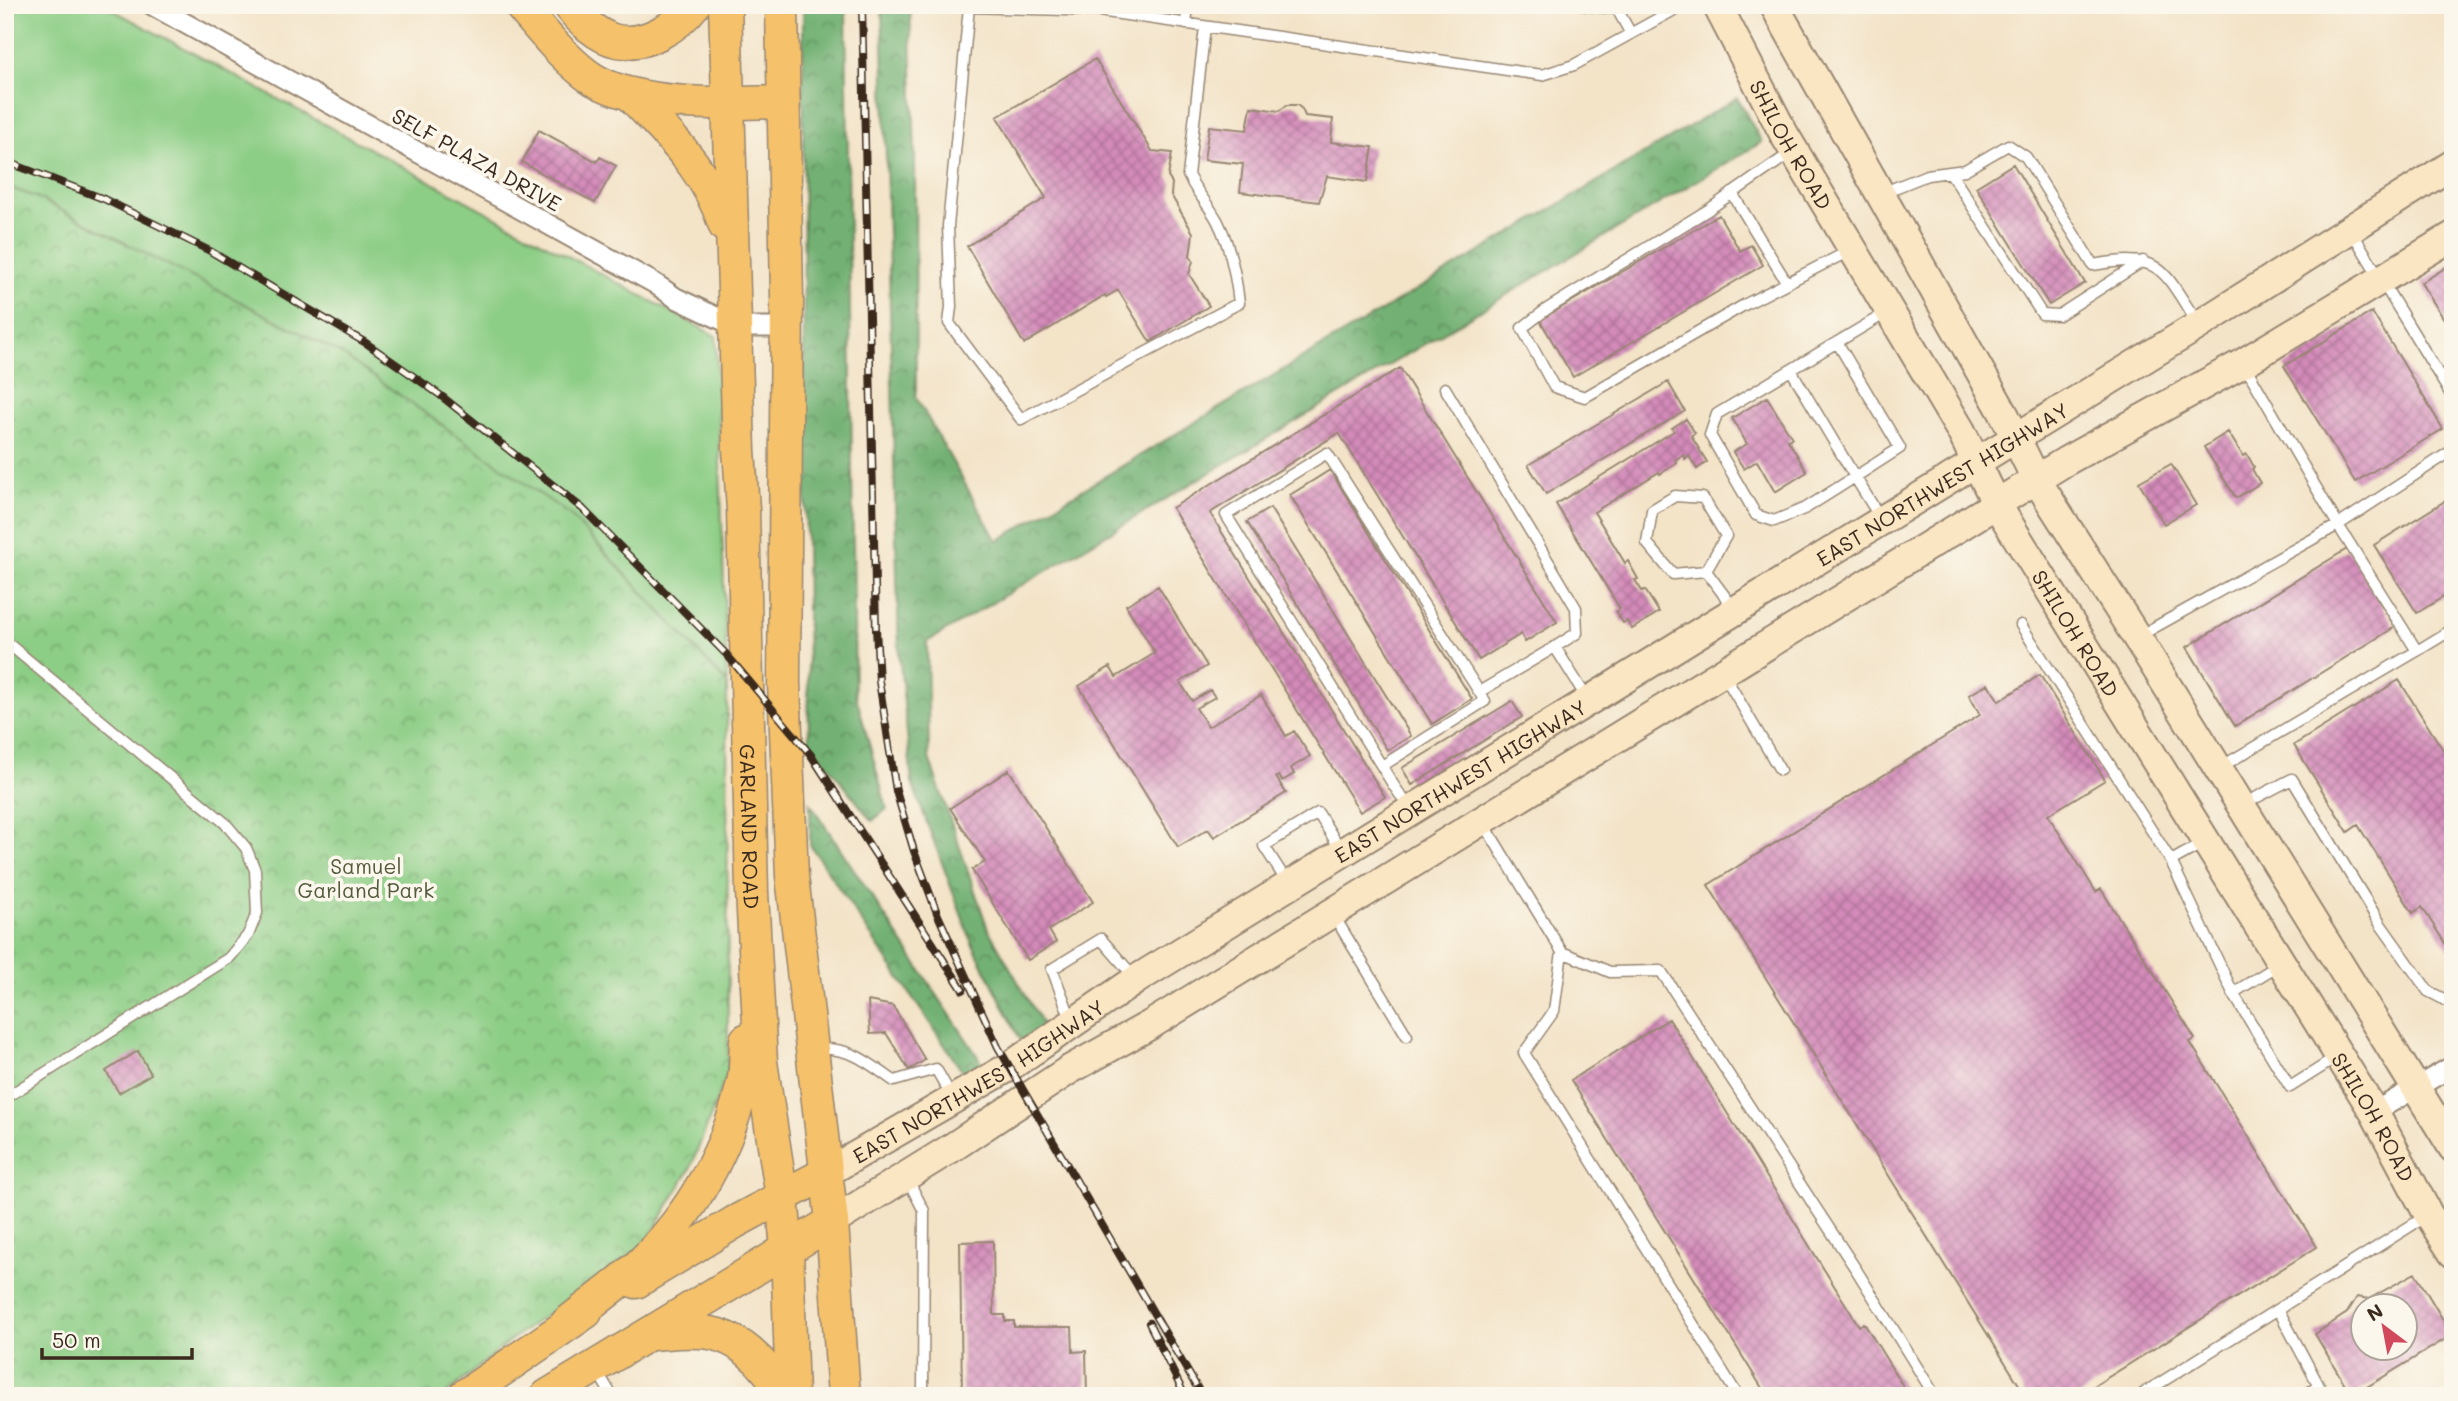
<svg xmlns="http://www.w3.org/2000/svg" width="2458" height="1401" viewBox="0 0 2458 1401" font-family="Mali,sans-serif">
<defs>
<pattern id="forest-crowns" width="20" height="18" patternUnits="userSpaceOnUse" patternTransform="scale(1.75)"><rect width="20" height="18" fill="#72b173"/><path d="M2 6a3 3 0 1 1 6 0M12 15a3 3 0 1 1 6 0" fill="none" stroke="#5f905e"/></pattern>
<pattern id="park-crowns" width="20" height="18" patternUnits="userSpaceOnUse" patternTransform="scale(1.75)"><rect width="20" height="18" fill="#8dce86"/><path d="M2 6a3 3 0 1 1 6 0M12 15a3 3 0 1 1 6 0" fill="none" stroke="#74a76d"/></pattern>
<pattern id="building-cross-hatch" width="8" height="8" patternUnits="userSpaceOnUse" patternTransform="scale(1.75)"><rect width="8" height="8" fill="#d48bba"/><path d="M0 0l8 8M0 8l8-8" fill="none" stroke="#ad7297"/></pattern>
</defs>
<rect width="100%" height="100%" fill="#fbf7ec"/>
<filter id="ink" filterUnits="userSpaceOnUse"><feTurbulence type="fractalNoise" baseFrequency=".0143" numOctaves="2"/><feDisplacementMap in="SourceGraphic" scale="14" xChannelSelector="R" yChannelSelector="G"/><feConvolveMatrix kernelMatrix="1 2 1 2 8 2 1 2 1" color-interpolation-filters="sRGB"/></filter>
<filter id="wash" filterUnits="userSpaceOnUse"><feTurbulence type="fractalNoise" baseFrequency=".00686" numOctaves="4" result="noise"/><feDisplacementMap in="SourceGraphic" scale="28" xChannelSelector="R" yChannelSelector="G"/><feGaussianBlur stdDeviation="1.57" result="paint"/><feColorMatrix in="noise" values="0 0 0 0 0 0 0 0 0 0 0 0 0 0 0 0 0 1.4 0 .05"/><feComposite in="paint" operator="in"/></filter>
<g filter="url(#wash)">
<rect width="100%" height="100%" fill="#f3e3c7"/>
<path fill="#8dce86" stroke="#647c52" stroke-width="2" d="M 5,5 L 104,5 L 716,336 L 727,683 L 570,515 L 38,198 L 5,186 Z"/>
<path fill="url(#forest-crowns)" stroke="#566e48" stroke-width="2" d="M 803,5 L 846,5 L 855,692 L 887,809 L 872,821 L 809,741 L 804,413 Z
M 882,5 L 910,5 L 915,155 L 916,397 L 997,541 L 1737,98 L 1762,142 L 927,642 L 929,758 L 988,929 L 1045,1029 L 1022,1043 L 972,943 L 912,783 L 899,653 Z
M 810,803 L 984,1066 L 966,1077 L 810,845 Z"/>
<path fill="url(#park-crowns)" stroke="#647c52" stroke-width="2" d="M 5,186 L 38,198 L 340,353 L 570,515 L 727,683 L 728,1072 L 690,1169 L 645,1245 L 508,1342 L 444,1396 L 5,1396 Z"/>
<g id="blocks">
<path fill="url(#building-cross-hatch)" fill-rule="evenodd" d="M 1095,59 L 1152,151 L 1172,153 L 1168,177 L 1172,183 L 1171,195 L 1193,233 L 1190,256 L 1193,261 L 1189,274 L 1209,306 L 1150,342 L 1118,290 L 1106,297 L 1105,295 L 1024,344 L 967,246 L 1046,198 L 997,117 Z
M 1287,105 L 1297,105 L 1302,109 L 1305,116 L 1333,119 L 1331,142 L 1373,147 L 1367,182 L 1327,176 L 1319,202 L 1240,192 L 1243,164 L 1204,160 L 1209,126 L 1247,130 L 1251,107 L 1279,111 Z
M 539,130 L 597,162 L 600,157 L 616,166 L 595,203 L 522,162 Z
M 2013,164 L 2085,283 L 2049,305 L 1976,187 Z
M 1719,215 L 1740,251 L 1751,245 L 1763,265 L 1573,377 L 1540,320 Z
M 2453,263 L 2453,333 L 2421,283 Z
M 2372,312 L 2443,429 L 2355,482 L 2284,366 Z
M 1400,368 L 1557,622 L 1525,642 L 1521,634 L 1479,660 L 1339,433 L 1210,513 L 1385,797 L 1360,812 L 1172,508 Z
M 1668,382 L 1685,411 L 1546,494 L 1528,465 Z
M 1767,397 L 1792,438 L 1788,440 L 1807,472 L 1775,492 L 1757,461 L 1744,469 L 1733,452 L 1747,444 L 1732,418 Z
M 1686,419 L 1695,433 L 1691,436 L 1707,462 L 1697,469 L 1689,456 L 1685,459 L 1683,455 L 1675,460 L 1677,463 L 1660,474 L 1659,472 L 1594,512 L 1625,563 L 1628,561 L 1638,579 L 1635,580 L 1642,591 L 1645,590 L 1659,612 L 1632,629 L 1627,621 L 1623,623 L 1616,612 L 1620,609 L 1556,504 L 1674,431 L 1672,428 Z
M 2228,432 L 2243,456 L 2247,454 L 2254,467 L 2252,469 L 2260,483 L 2236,498 L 2204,447 Z
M 2171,464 L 2196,505 L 2164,524 L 2139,482 Z
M 1330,470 L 1472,699 L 1432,724 L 1290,495 Z
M 2453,496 L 2453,591 L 2417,613 L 2374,545 Z
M 1270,508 L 1411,736 L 1387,750 L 1247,522 Z
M 2347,549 L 2395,627 L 2235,726 L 2187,647 Z
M 1158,586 L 1207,666 L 1180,682 L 1192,701 L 1210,690 L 1215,697 L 1196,708 L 1208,727 L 1261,695 L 1286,736 L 1294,731 L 1310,756 L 1291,768 L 1294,774 L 1282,781 L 1279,776 L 1276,777 L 1286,793 L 1214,837 L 1208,829 L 1178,847 L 1079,686 L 1110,667 L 1116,677 L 1155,653 L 1126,605 Z
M 2040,675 L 2105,780 L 2048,815 L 2096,892 L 2101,889 L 2195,1039 L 2190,1042 L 2317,1247 L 2078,1396 L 2026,1396 L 1708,885 L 1980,715 L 1969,695 L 1988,684 L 1999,701 Z
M 2399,680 L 2453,766 L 2453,956 L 2422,907 L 2413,913 L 2358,825 L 2348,832 L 2294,745 Z
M 1512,701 L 1522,717 L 1412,785 L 1402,768 Z
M 1009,770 L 1093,902 L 1049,930 L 1056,942 L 1028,960 L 972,870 L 985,862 L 950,808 Z
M 868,1001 L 893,1006 L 925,1060 L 909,1070 L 886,1033 L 870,1034 Z
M 1669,1019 L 1859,1326 L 1864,1323 L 1909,1396 L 1767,1396 L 1571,1080 Z
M 138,1051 L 151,1074 L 119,1093 L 106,1071 Z
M 993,1241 L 994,1315 L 1005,1315 L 1005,1321 L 1014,1321 L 1014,1327 L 1072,1327 L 1073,1352 L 1086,1351 L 1087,1396 L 962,1396 L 960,1242 Z
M 2415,1273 L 2452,1335 L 2352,1396 L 2315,1334 L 2347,1313 L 2357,1297 L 2369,1299 ZM 2364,1306 L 2406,1306 L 2406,1348 L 2364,1348 Z"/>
</g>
</g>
<g filter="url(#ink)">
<use href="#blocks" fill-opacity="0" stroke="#978672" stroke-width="2"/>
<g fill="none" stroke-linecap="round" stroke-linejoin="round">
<g stroke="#978672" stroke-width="13">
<path id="lane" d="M 1582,5 L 1617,9 L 1631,34
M 1186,24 L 1188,5
M 1205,27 L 1188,175 C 1196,192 1210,206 1218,222 C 1230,246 1236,276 1239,303 L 1021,419 L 949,323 L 951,307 L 948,226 L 969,7 L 1099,11 L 1542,75 L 1574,65 L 1683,5
M 1792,152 L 1708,210 L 1547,309 L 1522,328 L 1554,387 L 1585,397 L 1746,304 L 1849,251
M 1950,172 L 2042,314 L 2059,315 L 2143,261
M 1732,193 L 1787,283
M 1882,193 L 1927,175 L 1965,170 L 2008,145 L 2026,157 L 2093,265 C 2163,253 2161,268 2197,322
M 2352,232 L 2453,398
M 2245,366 L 2338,525 L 2453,450
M 1791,370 L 1855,477 L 1900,448 L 1837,342
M 1445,388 L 1576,608 L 1577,633 L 1555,647
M 1881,519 L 1855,477 L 1806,508 L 1774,521 L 1756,515 L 1710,435 L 1717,414 L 1886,313
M 1706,571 L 1726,536 L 1703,498 L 1675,496 L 1652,510 L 1647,543 L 1673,574 L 1706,571 L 1735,610
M 2021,625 L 2171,861
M 2139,636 L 2338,525 L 2417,651 L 2453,629
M 5,641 L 225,823 L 246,848 L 255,870 L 257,913 L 248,935 L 229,958 L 5,1098
M 1724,675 L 1780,770
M 1479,692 L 1555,647 L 1588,700
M 1382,766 L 1485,701 L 1327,453 L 1226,515 L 1394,786 L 1411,810
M 2219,768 L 2417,651
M 2242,805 L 2292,779 L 2381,925 L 2428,991 L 2453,1004
M 1484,824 L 1562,952 L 1610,972 L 1661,971 L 1857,1271 L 1935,1396
M 2205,842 L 2171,861 L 2233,993
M 1287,882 L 1264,846 L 1318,813 L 1341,850
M 1334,916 L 1407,1036
M 1562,952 L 1554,1011 L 1524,1053 L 1738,1396
M 2280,964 L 2233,993 L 2290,1087 L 2339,1056
M 1071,1019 L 1052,969 L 1101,939 L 1136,979
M 815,1049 C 850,1046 867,1062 894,1081 L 936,1069 L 952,1097
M 908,1180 L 924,1211 L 923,1396
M 2278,1309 L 2319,1386 L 2304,1396
M 596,1369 L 612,1396
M 2144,1396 L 2144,1393 L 2428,1215"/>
</g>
<g stroke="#978672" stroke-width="23">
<path id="street" d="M 152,5 L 654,283 L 676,298 L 737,327 L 787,327
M 2374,1112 L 2453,1066"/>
</g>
<g stroke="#978672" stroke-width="32">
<g id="secondary">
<path id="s1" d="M 1717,5 L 1784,134 L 1961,431 L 1997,505 L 2374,1112 L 2428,1214 L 2453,1253"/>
<path d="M 1774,5 L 2004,414 L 2036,479 L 2148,655 L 2453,1148"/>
<path id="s2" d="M 826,1173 L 1009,1067 L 1137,979 L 2199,325 L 2453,164"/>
<path d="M 832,1222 L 953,1147 L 1069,1070 L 1150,1025 L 2066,461 L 2243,363 L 2453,236"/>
</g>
</g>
<g stroke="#978672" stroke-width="35">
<g id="primary">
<path d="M 520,5 C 540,29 562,56 587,75 C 632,108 728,104 782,102"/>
<path d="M 569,5 C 580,20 598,37 617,41 C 645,47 678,26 694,5"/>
<path id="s3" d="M 725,5 L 739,450 L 743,510 L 752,892 L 761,1062 L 782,1197 L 787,1249 L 792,1396"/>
<path d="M 782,5 L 787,300 L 784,683 L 792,876 L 832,1222 L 844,1396"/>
<path d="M 631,95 C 670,137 707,169 725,226"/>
<path d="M 636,1282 L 735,1222 L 826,1173"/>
<path d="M 567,1323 C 591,1304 616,1286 638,1266 C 691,1216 729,1149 744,1078 C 746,1066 745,1052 746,1040"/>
<path d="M 653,1334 C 668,1333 683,1331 698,1332 C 736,1332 768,1364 783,1396"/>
<path d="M 464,1396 L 586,1312"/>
<path d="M 547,1396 L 832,1222"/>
</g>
</g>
<use href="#lane" stroke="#fff" stroke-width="10"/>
<use href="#street" stroke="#fff" stroke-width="19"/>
<use href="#secondary" stroke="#fbe6c4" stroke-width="28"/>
<use href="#primary" stroke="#f5c16b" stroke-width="32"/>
<g stroke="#3b2a1e" stroke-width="8">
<path id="rail" d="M 862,5 L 876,629 L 879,681 L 896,791 L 914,851 L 937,913 L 998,1047 L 1202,1396
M 5,161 L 104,199 L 210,251 L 366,343 L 440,395 L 583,509 L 727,655 L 811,755 L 963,990
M 1149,1323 L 1185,1396"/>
</g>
<use href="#rail" stroke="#fbf7ec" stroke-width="5" stroke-dasharray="16" stroke-linecap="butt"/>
</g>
</g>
<g text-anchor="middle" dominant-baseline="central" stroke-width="7" stroke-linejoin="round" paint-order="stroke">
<g font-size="21" fill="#3b2a1e" stroke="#fbf7ec">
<text stroke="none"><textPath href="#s1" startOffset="158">SHILOH ROAD</textPath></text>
<text transform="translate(477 159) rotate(29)">SELF PLAZA DRIVE</text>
<text stroke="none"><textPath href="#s2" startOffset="1312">EAST NORTHWEST HIGHWAY</textPath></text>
<text stroke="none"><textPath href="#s1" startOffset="724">SHILOH ROAD</textPath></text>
<text stroke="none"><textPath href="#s2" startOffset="746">EAST NORTHWEST HIGHWAY</textPath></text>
<text stroke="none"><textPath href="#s3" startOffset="822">GARLAND ROAD</textPath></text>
<text stroke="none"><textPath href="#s2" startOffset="178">EAST NORTHWEST HIGHWAY</textPath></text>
<text stroke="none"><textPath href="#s1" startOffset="1292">SHILOH ROAD</textPath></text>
</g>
<g font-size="21" fill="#545b3d" stroke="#fbf7ec">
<text x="366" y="865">Samuel<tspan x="366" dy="24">Garland Park</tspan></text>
</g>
</g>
<rect width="2458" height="1401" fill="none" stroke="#fbf7ec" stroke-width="28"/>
<g transform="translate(2384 1327) rotate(328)"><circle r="33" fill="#fbf7ec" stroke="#aea59a" stroke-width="2"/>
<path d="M0-5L12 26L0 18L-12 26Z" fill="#d1495b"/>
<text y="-10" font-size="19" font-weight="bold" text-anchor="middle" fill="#3b2a1e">N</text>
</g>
<path d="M42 1348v10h150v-10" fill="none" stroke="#3b2a1e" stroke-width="3.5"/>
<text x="52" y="1348" font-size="21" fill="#3b2a1e" stroke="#fbf7ec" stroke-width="5" paint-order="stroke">50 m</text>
</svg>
